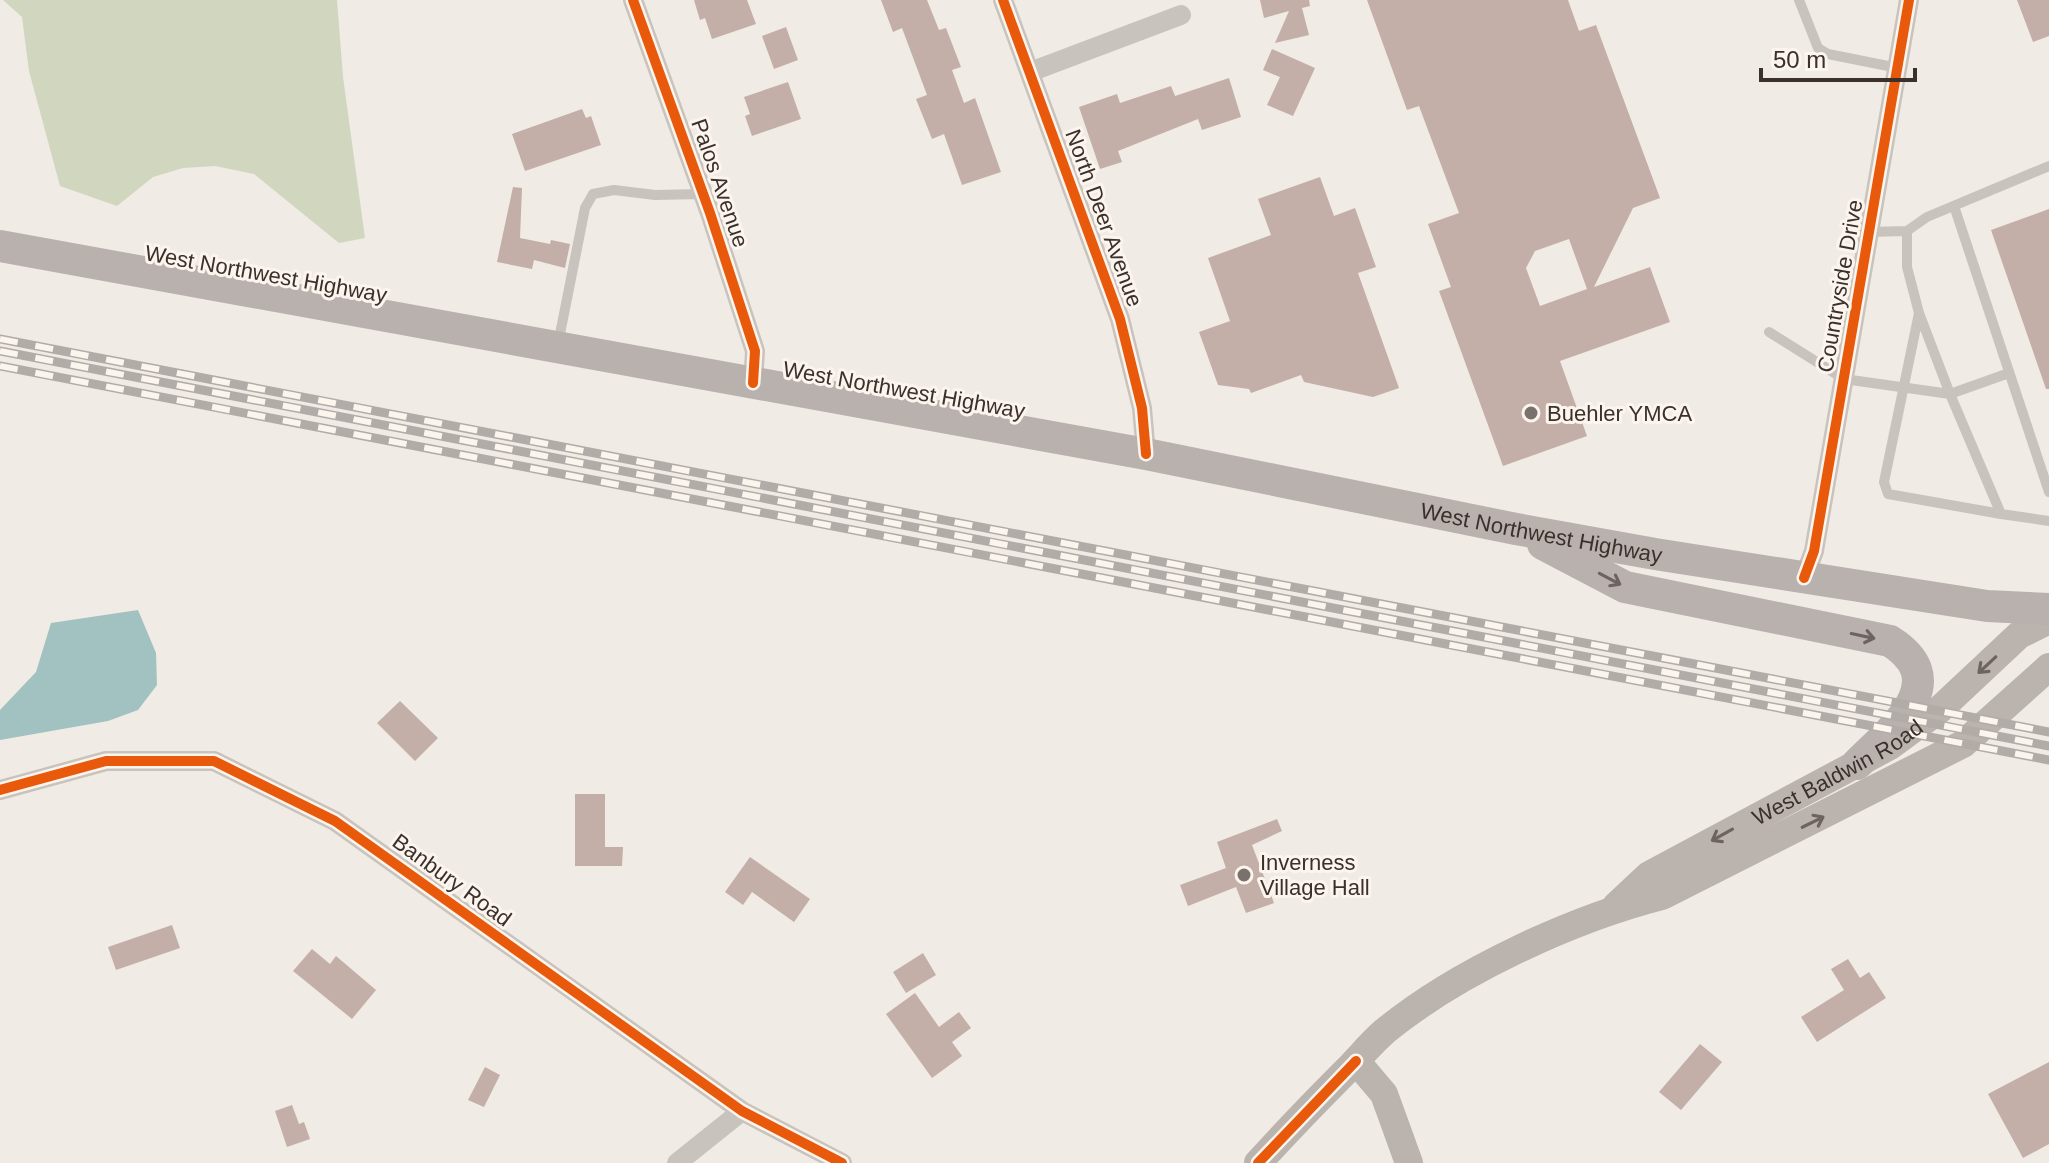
<svg xmlns="http://www.w3.org/2000/svg" width="2049" height="1163" viewBox="0 0 2049 1163" font-family="Arial,sans-serif">
<rect width="100%" height="100%" fill="#f0ebe5"/>
<path fill="#d1d6bf" d="M 3,0 L 337,0 L 343,77 L 365,238 L 339,243 L 254,174 L 215,166 L 183,168 L 153,177 L 117,206 L 60,186 L 29,71 L 22,17 Z"/>
<path fill="#a1c2c1" d="M 138,610 L 156,653 L 157,685 L 138,710 L 108,721 L 0,740 L 0,710 L 36,672 L 51,623 Z"/>
<path fill="#c3afa7" fill-rule="evenodd" d="M 694,0 L 747,0 L 756,24 L 712,39 L 705,18 L 700,20 Z
M 881,0 L 927,0 L 939,30 L 946,28 L 961,67 L 952,70 L 964,103 L 975,98 L 1001,172 L 962,185 L 944,134 L 932,139 L 916,99 L 927,95 L 902,28 L 893,32 Z
M 1260,0 L 1309,0 L 1310,6 L 1302,8 L 1309,35 L 1275,43 L 1289,11 L 1264,18 Z
M 1367,0 L 1568,0 L 1579,31 L 1596,25 L 1660,198 L 1633,208 L 1594,287 L 1650,267 L 1670,322 L 1560,361 L 1587,436 L 1503,466 L 1439,291 L 1451,287 L 1428,224 L 1459,213 L 1419,106 L 1407,110 ZM 1569,239 L 1587,289 L 1540,306 L 1526,268 L 1535,251 Z
M 2017,0 L 2049,0 L 2049,36 L 2033,42 Z
M 786,27 L 798,60 L 774,69 L 762,36 Z
M 1272,49 L 1315,68 L 1293,116 L 1267,105 L 1280,77 L 1263,70 Z
M 1229,78 L 1241,117 L 1202,130 L 1198,119 L 1118,151 L 1122,162 L 1100,169 L 1079,107 L 1117,94 L 1120,103 L 1171,86 L 1175,96 Z
M 788,82 L 801,119 L 752,136 L 745,116 L 750,114 L 744,97 Z
M 582,109 L 586,118 L 591,116 L 601,145 L 525,171 L 512,134 Z
M 1320,177 L 1334,216 L 1355,208 L 1376,267 L 1358,273 L 1399,388 L 1373,397 L 1304,382 L 1301,375 L 1251,393 L 1249,389 L 1218,385 L 1199,332 L 1230,321 L 1208,258 L 1271,235 L 1258,199 Z
M 513,187 L 522,188 L 520,238 L 550,244 L 551,240 L 570,244 L 565,268 L 534,260 L 532,269 L 497,262 Z
M 2049,209 L 2049,389 L 2046,389 L 1991,230 Z
M 400,701 L 438,738 L 415,761 L 377,723 Z
M 575,794 L 605,794 L 605,847 L 623,847 L 622,866 L 575,866 Z
M 1277,819 L 1282,831 L 1252,845 L 1274,903 L 1246,913 L 1236,887 L 1188,906 L 1180,885 L 1226,868 L 1217,842 Z
M 750,857 L 810,899 L 794,922 L 752,892 L 743,905 L 725,892 Z
M 172,925 L 180,948 L 116,970 L 108,947 Z
M 312,949 L 330,964 L 336,956 L 376,990 L 352,1019 L 293,971 Z
M 923,953 L 936,975 L 906,993 L 893,972 Z
M 1848,959 L 1860,978 L 1869,972 L 1886,998 L 1817,1042 L 1801,1017 L 1844,990 L 1831,969 Z
M 915,993 L 939,1027 L 959,1012 L 971,1028 L 952,1042 L 962,1056 L 932,1078 L 886,1014 Z
M 1700,1044 L 1722,1062 L 1681,1110 L 1659,1092 Z
M 2049,1062 L 2049,1144 L 2023,1158 L 1988,1094 Z
M 485,1067 L 500,1075 L 484,1107 L 468,1100 Z
M 292,1105 L 299,1124 L 304,1122 L 310,1139 L 287,1147 L 275,1111 Z"/>
<g fill="none" stroke-linecap="round" stroke-linejoin="round">
<path stroke="#c9c3be" stroke-width="10" d="M 1799,0 L 1818,48 L 1828,54 L 1898,68
M 1954,206 L 2049,492
M 1907,231 L 1907,267 L 1919,313 L 1884,482 L 1888,494 L 2001,514
M 1869,232 L 1907,231 L 1927,217 L 2049,166
M 1919,313 L 1950,394 L 2009,373
M 1769,332 L 1844,379 L 1950,394 L 2001,514 L 2049,521
M 558,344 L 585,208 L 593,194 L 614,190 L 655,195 L 703,194"/>
<path stroke="#c9c3be" stroke-width="20" d="M 633,0 L 710,213 L 755,351 L 753,383
M 1003,0 L 1120,319 L 1142,408 L 1146,454
M 1030,72 L 1181,15
M 1804,578 L 1814,551 L 1909,0
M 0,790 L 106,761 L 214,761 L 335,821 L 742,1111 L 842,1163
M 677,1163 L 742,1111"/>
<g stroke="#bab3ae" stroke-width="28">
<path id="s1" d="M 1616,906 L 1649,875 L 1890,746 L 1939,710 L 2019,635 L 2049,620"/>
<path d="M 1356,1061 L 1384,1094 L 1409,1163"/>
<path d="M 1258,1163 C 1287,1131 1316,1101 1347,1070 C 1359,1058 1371,1043 1385,1031 C 1457,972 1572,919 1662,896 L 1963,744 L 2049,667"/>
</g>
<g stroke="#b8b1ad" stroke-width="32">
<path id="s2" d="M 0,246 L 1146,454 L 1516,529 L 1655,554 L 1987,606 L 2049,609"/>
<path d="M 1543,544 L 1625,587 L 1890,641 C 1955,682 1891,730 1857,764"/>
</g>
<g stroke="#b1aca8" stroke-width="9">
<path id="rail" d="M 0,339 L 2049,732
M 0,351 L 2049,746
M 0,366 L 2049,760"/>
</g>
<use href="#rail" stroke="#fbf5ee" stroke-width="6" stroke-dasharray="18" stroke-linecap="butt"/>
<g stroke="#fbf5ee" stroke-width="15">
<path id="cycleway" d="M 633,0 L 710,213 L 755,351 L 753,383
M 1003,0 L 1120,319 L 1142,408 L 1146,454
M 1804,578 L 1814,551 L 1909,0
M 0,790 L 106,761 L 214,761 L 335,821 L 742,1111 L 842,1163
M 1258,1163 L 1356,1061"/>
</g>
<use href="#cycleway" stroke="#e8590c" stroke-width="10"/>
</g>
<defs><path id="oneway-shaft" d="M-6 0H5M1.5-3L5.5 0L1.5 3" fill="none" stroke-width="1.6" stroke-linecap="round" stroke-linejoin="round" transform="scale(2)"/></defs>
<g stroke="#6d645f">
<use href="#oneway-shaft" transform="translate(1610 579) rotate(28)"/>
<use href="#oneway-shaft" transform="translate(1863 636) rotate(12)"/>
</g>
<g stroke="#6e645f">
<use href="#oneway-shaft" transform="translate(1987 665) rotate(137)"/>
<use href="#oneway-shaft" transform="translate(1813 822) rotate(-26)"/>
<use href="#oneway-shaft" transform="translate(1722 835) rotate(151)"/>
</g>
<g fill="#7a716c" stroke="#fbf5ee" stroke-width="3">
<circle cx="1531" cy="413" r="8"/>
<circle cx="1244" cy="875" r="8"/>
</g>
<g text-anchor="middle" dominant-baseline="central" stroke-width="6" stroke-linejoin="round" paint-order="stroke">
<g font-size="22" fill="#3b302b" stroke="#fbf5ee">
<text transform="translate(720 183) rotate(71)">Palos Avenue</text>
<text transform="translate(1104 218) rotate(70)">North Deer Avenue</text>
<text transform="translate(266 274) rotate(10)">West Northwest Highway</text>
<text transform="translate(1840 286) rotate(-80)">Countryside Drive</text>
<text transform="translate(904 390) rotate(10)">West Northwest Highway</text>
<text stroke="none"><textPath href="#s2" startOffset="1568">West Northwest Highway</textPath></text>
<text stroke="none"><textPath href="#s1" startOffset="260">West Baldwin Road</textPath></text>
<text transform="translate(452 880) rotate(36)">Banbury Road</text>
</g>
<g font-size="22" fill="#3b302b" stroke="#fbf5ee" text-anchor="start">
<text x="1547" y="413">Buehler YMCA</text>
<text x="1260" y="862">Inverness<tspan x="1260" dy="25">Village Hall</tspan></text>
</g>
</g>
<path d="M1761 68v12h154v-12" fill="none" stroke="#3b302b" stroke-width="4"/>
<text x="1773" y="68" font-size="24" fill="#3b302b" stroke="#fbf5ee" stroke-width="6" paint-order="stroke">50 m</text>
</svg>
